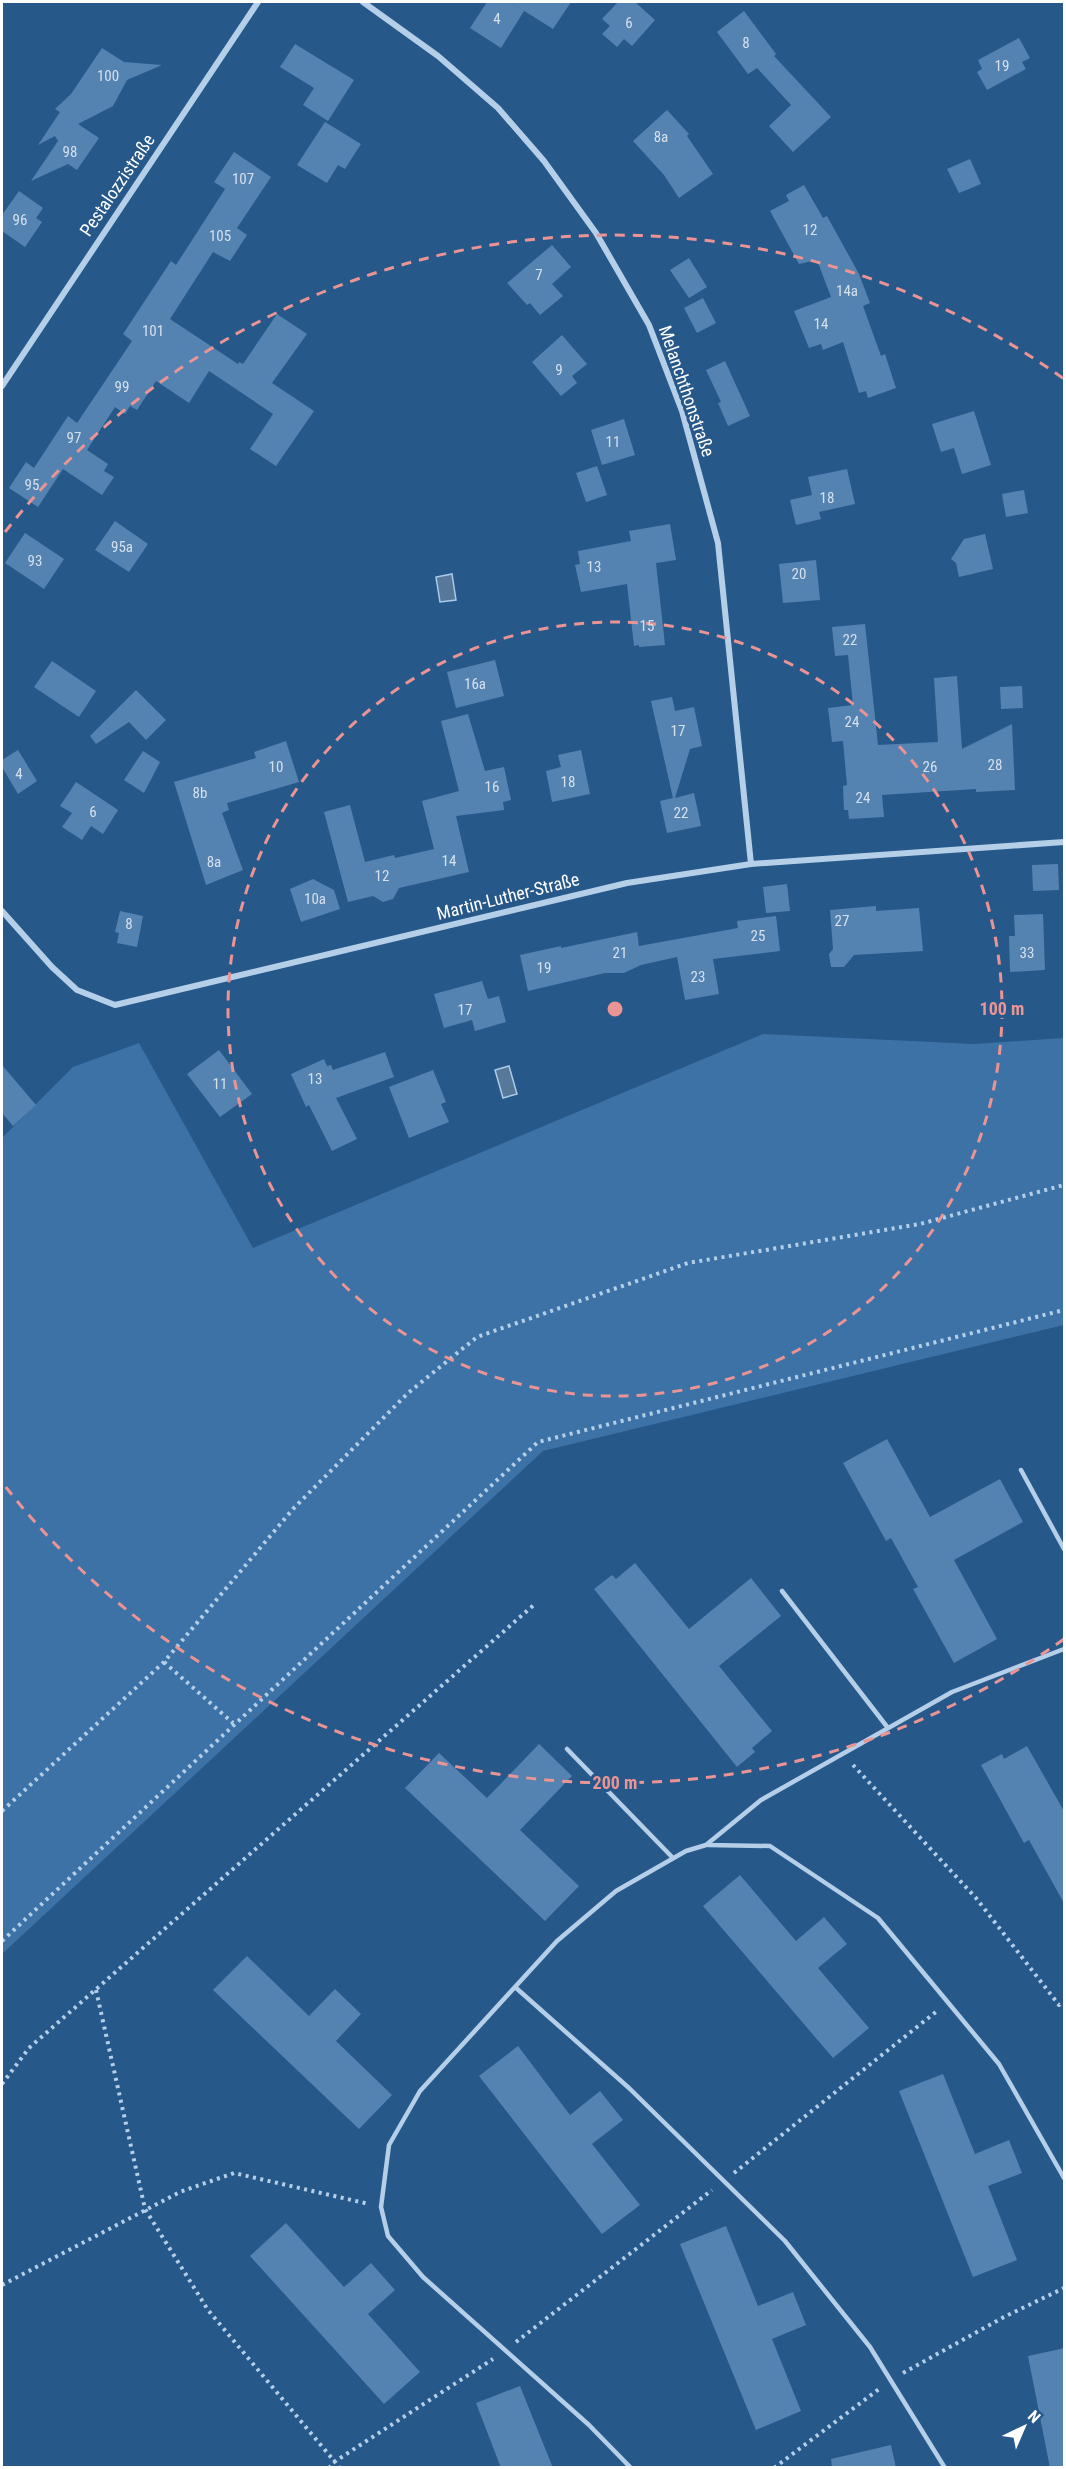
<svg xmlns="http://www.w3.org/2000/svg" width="1066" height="2469" viewBox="0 0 1066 2469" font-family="'Roboto Condensed',sans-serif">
<rect width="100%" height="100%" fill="#27588a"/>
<path fill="#3c72a6" d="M 763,1034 L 974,1044 L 1064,1038 L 1064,1325 L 543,1451 L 2,1954 L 2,1138 L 73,1067 L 139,1043 L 253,1248 Z"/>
<path fill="#58789a" stroke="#a9cbea" stroke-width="1.5" d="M 452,574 L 456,600 L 440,602 L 436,577 Z
M 509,1066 L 517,1094 L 503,1098 L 495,1070 Z"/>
<path fill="#5483b2" d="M 487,2 L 510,2 L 524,11 L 501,48 L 470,28 Z
M 510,2 L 571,2 L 553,29 Z
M 618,2 L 635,2 L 655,20 L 632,46 L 624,39 L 617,47 L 602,34 L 610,26 L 602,19 Z
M 744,11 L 776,54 L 774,56 L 831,117 L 793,152 L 769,126 L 791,105 L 757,68 L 748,74 L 717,32 Z
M 1019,38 L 1030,58 L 1022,62 L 1026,69 L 987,90 L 977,72 L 982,69 L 978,60 Z
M 295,44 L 354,80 L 328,121 L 303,105 L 314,88 L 280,67 Z
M 102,48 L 124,62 L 162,65 L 127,80 L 113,106 L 78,124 L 99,138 L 77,170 L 68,164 L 31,181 L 58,141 L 55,136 L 38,145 L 60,112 L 55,109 L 71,94 Z
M 667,110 L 689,134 L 687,136 L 713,174 L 679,198 L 664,175 L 633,141 Z
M 325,122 L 361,144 L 345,169 L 338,165 L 327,183 L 297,165 Z
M 234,152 L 271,177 L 237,228 L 247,235 L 230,261 L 213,252 L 170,319 L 238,364 L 239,362 L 243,364 L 277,314 L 307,334 L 272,383 L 314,411 L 276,466 L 250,449 L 273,414 L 209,371 L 189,403 L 156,381 L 137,410 L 130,406 L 125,414 L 115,407 L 87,450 L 108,464 L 104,471 L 114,477 L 102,495 L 63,469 L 38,507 L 9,488 L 26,462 L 34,468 L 68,416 L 77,423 L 132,341 L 123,334 L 171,261 L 176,265 L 225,189 L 214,182 Z
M 970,159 L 981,184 L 959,193 L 947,169 Z
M 804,185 L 823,218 L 827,216 L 859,274 L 870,303 L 863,306 L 881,356 L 885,354 L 896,388 L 868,398 L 866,391 L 859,393 L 843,342 L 823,350 L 821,344 L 809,348 L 794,311 L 831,297 L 817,260 L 799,264 L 770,211 L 789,201 L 786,195 Z
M 19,191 L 43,208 L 36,218 L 42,222 L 25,247 L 2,231 L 2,215 Z
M 552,245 L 571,267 L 552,284 L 563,296 L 540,315 L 530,303 L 527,305 L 507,283 Z
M 689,258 L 707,287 L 689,298 L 670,270 Z
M 703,298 L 716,323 L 697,333 L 684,308 Z
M 562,335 L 587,364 L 572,376 L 577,383 L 561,396 L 532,362 Z
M 725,361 L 750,416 L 728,426 L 718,403 L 721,402 L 706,370 Z
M 974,411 L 991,465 L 962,474 L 954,448 L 941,452 L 932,424 Z
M 624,419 L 635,455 L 602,465 L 591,430 Z
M 597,466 L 607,495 L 586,502 L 576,473 Z
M 847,469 L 855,504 L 819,512 L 821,519 L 796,525 L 790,500 L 812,495 L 808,477 Z
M 1024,490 L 1028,513 L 1006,517 L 1002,494 Z
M 115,521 L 148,544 L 129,572 L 95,550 Z
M 670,524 L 676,560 L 656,563 L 665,645 L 639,647 L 639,645 L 634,646 L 627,584 L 581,592 L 575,565 L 580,564 L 578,551 L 631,541 L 629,531 Z
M 25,533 L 64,559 L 44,589 L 5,563 Z
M 985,534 L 993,569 L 959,577 L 956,563 L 951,559 L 964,539 Z
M 816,560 L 820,600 L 783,603 L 779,564 Z
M 865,624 L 878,745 L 938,742 L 934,678 L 957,676 L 962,749 L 1012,724 L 1015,790 L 976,792 L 976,789 L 882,795 L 884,817 L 849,819 L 848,810 L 844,810 L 843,786 L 847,785 L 843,741 L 832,742 L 828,708 L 853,705 L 848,655 L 835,656 L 832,627 Z
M 495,660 L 504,696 L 456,708 L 447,672 Z
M 52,661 L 96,691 L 79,717 L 34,687 Z
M 1022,686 L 1023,708 L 1001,709 L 1000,687 Z
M 136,690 L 166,720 L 146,740 L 129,722 L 96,744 L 90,736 Z
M 672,697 L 675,711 L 694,707 L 702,746 L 690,749 L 675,798 L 694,793 L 701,826 L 667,833 L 660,801 L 673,798 L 651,701 Z
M 468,714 L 485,771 L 504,767 L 511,800 L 503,802 L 504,810 L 456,816 L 469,872 L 399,888 L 393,899 L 383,902 L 373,896 L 348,902 L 324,812 L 350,805 L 365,862 L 394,855 L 395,858 L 434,849 L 422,801 L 459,791 L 441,721 Z
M 286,741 L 299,782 L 227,803 L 229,810 L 222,813 L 243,870 L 206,885 L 174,782 L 256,758 L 254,752 Z
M 18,750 L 37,781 L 18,794 L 2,767 L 2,760 Z
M 581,750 L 590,794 L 552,802 L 546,771 L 561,767 L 558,755 Z
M 143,751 L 160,762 L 144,793 L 124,780 Z
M 76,782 L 118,810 L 103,834 L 91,826 L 82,840 L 62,827 L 72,813 L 60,806 Z
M 1058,864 L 1059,890 L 1033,891 L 1032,865 Z
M 313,879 L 334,890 L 340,909 L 301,922 L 290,889 Z
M 787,884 L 790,911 L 766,913 L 763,887 Z
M 876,906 L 876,911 L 919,908 L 923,951 L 854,955 L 844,967 L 831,967 L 829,954 L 833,949 L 830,910 Z
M 120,911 L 143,916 L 137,947 L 117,943 L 119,933 L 115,932 Z
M 1043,914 L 1045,970 L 1010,972 L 1009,936 L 1015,936 L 1014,915 Z
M 776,916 L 780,951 L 713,959 L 719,994 L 685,1000 L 677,957 L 641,965 L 624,973 L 605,973 L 528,991 L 520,955 L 561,946 L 561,948 L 637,932 L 639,946 L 738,928 L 737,921 Z
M 482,981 L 488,999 L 499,996 L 506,1022 L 475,1031 L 472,1020 L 444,1028 L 434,994 Z
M 219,1050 L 252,1094 L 220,1117 L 187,1074 Z
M 385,1052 L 394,1077 L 336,1098 L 357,1139 L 332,1151 L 309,1105 L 306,1107 L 291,1074 L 324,1059 L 327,1066 L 331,1065 L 333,1070 Z
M 2,1065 L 36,1105 L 13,1126 L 2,1113 Z
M 433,1070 L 446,1102 L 441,1104 L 449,1122 L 409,1138 L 389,1087 Z
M 887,1439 L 930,1517 L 1000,1479 L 1023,1522 L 954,1560 L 997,1639 L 954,1663 L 913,1589 L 918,1587 L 891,1538 L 886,1541 L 843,1463 Z
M 635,1563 L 689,1629 L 751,1578 L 781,1616 L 719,1666 L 772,1731 L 752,1748 L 755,1752 L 737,1767 L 594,1589 L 612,1575 L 616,1579 Z
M 539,1744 L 572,1776 L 520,1830 L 579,1886 L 545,1921 L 405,1788 L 439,1753 L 487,1798 Z
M 1027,1746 L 1065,1813 L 1065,1905 L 1029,1840 L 1024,1843 L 981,1765 L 1002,1754 L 1004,1759 Z
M 740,1875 L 796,1941 L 824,1917 L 847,1944 L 818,1968 L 869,2028 L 833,2058 L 703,1906 Z
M 247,1956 L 309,2016 L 335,1989 L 361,2014 L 336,2041 L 392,2095 L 359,2129 L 213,1990 Z
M 518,2046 L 570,2115 L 600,2091 L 623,2120 L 592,2144 L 640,2205 L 602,2234 L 479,2076 Z
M 943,2074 L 975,2154 L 1009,2140 L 1022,2173 L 988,2186 L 1017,2260 L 973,2277 L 899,2091 Z
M 286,2223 L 344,2287 L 371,2263 L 395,2290 L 368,2314 L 420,2372 L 384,2404 L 250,2256 Z
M 726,2226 L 758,2306 L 793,2292 L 806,2325 L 772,2339 L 801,2411 L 756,2430 L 680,2244 Z
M 1065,2348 L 1065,2468 L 1050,2468 L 1028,2356 Z
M 520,2386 L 553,2468 L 501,2468 L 476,2403 Z
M 891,2445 L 896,2468 L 832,2468 L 831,2459 Z"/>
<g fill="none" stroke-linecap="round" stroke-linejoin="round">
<path stroke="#b5cfe9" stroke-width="4" stroke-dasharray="3 4.5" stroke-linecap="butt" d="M 164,1662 L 233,1723
M 853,1765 L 976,1898 L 1059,2005 L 1064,2002
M 2,1811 L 164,1662 L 293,1509 L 408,1393 L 477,1337 L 688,1263 L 920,1224 L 1064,1185
M 2,1941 L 538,1442 L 1064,1310
M 96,1990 L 145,2209 L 208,2310 L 340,2468
M 2,2084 L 29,2048 L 536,1603
M 734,2173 L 937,2011
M 2,2285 L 180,2192 L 234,2173 L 369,2204
M 516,2342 L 712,2190
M 903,2373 L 1004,2317 L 1064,2288
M 329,2468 L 334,2462 L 493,2359
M 774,2468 L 879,2389"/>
<path stroke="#b5cfe9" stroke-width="4.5" d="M 1021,1470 L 1064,1549
M 782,1591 L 888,1728
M 567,1749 L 673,1858
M 708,1845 L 770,1846 L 878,1918 L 999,2064 L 1064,2178
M 515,1987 L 629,2088 L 785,2241 L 870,2347 L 945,2468
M 631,2468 L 589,2425 L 423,2277 L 388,2236 L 381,2207 L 389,2145 L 420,2091 L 557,1941 L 616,1891 L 686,1851 L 706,1845 L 761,1800 L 952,1692 L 1064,1649"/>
<path stroke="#b5cfe9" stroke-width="6" d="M 363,2 L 438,56 L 498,108 L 544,161 L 596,233 L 649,325 L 682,411 L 718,543 L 751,864
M 2,386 L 258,2
M 2,911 L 52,967 L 77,990 L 115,1005 L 627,883 L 751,864 L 1064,842"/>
</g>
<g fill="none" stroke="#ea9494" stroke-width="3" stroke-dasharray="10 8">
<circle cx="615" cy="1009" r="387"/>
<path d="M1064 1639A774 774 0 0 1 5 1486M5 532A774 774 0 0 1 1064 379"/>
</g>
<g text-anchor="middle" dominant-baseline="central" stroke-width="6" stroke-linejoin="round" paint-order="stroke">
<g font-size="15" fill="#d4e0ec">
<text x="497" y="19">4</text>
<text x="629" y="23">6</text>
<text x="746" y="43">8</text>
<text x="1002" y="66">19</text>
<text x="108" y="76">100</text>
<text x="661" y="137">8a</text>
<text x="70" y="152">98</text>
<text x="243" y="179">107</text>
<text x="20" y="220">96</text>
<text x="810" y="230">12</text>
<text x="220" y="236">105</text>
<text x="539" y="275">7</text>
<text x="847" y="291">14a</text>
<text x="821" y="324">14</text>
<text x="153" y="331">101</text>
<text x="559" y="370">9</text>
<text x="122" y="387">99</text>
<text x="74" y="438">97</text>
<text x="613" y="442">11</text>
<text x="32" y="485">95</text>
<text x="827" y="498">18</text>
<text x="122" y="547">95a</text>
<text x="35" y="561">93</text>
<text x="594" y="567">13</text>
<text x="799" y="574">20</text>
<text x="647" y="626">15</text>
<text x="850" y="640">22</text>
<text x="475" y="684">16a</text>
<text x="852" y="722">24</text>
<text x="678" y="731">17</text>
<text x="995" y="765">28</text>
<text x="276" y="767">10</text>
<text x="930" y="767">26</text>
<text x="19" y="774">4</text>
<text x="568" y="782">18</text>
<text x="492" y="787">16</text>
<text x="200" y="793">8b</text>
<text x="863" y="798">24</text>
<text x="93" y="812">6</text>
<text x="681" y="813">22</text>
<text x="449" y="861">14</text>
<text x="214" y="862">8a</text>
<text x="382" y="876">12</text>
<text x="315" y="899">10a</text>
<text x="842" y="921">27</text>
<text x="129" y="924">8</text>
<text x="758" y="936">25</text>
<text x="620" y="953">21</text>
<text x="1027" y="953">33</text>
<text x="544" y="968">19</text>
<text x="698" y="977">23</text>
<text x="465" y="1010">17</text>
<text x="315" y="1079">13</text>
<text x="220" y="1084">11</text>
</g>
<g font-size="18" fill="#fff" stroke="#27588a">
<text transform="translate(117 185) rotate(-56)">Pestalozzistraße</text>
<text transform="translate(687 391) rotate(71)">Melanchthonstraße</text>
<text transform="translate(508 896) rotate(-14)">Martin-Luther-Straße</text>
</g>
</g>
<circle cx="615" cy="1009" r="9" fill="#ea9494" stroke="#27588a" stroke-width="3"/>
<g font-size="18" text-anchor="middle" font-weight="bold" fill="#ea9494" stroke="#27588a" stroke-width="6" stroke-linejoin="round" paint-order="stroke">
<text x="1002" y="1015">100 m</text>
<text x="615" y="1789">200 m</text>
</g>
<rect width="1066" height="2469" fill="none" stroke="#ffffff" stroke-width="6"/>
<g transform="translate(1024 2427) rotate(44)" stroke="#27588a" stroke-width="4.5" paint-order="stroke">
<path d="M0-4.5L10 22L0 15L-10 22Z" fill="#ffffff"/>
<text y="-9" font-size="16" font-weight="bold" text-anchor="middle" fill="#ffffff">N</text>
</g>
</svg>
